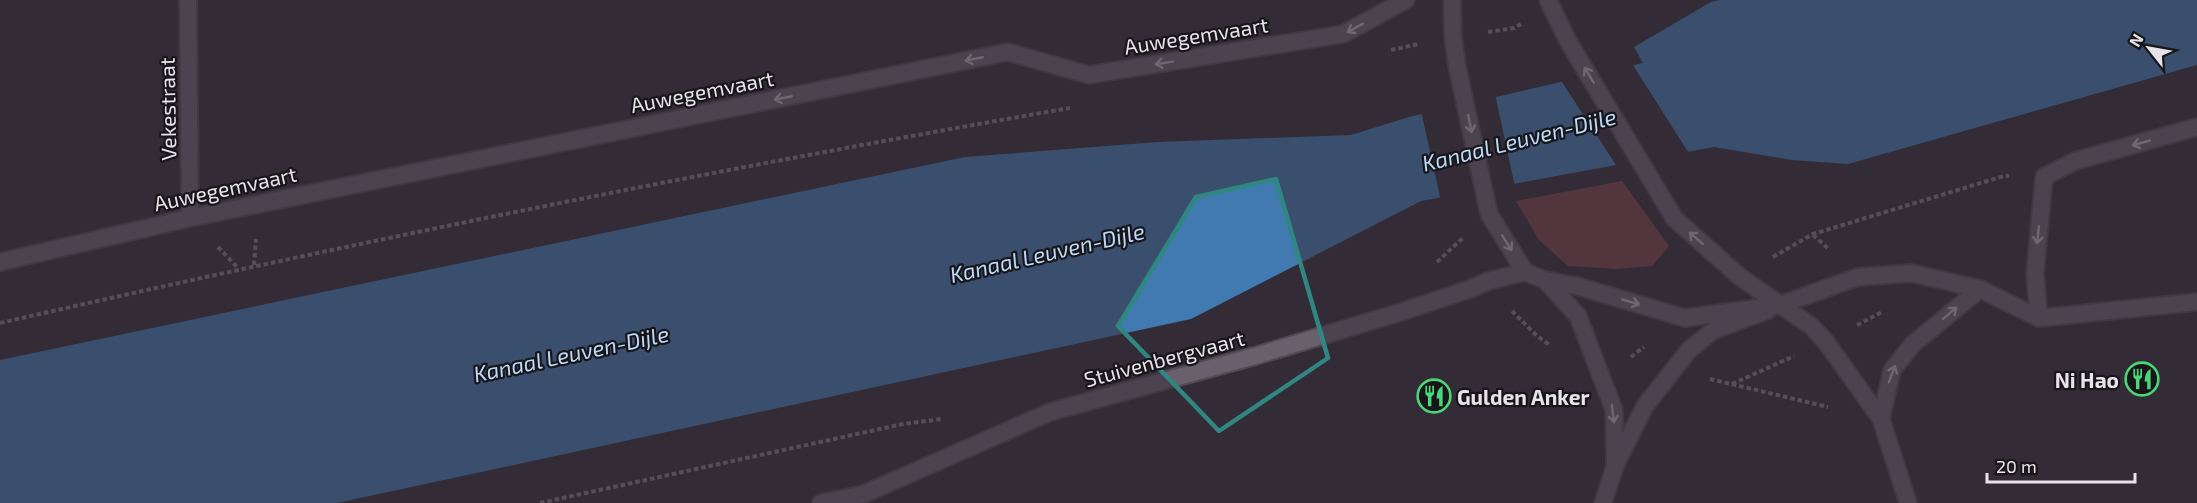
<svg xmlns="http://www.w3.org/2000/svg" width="2197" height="503" viewBox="0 0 2197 503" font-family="'Exo 2',sans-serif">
<rect width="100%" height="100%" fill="#332c37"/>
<path fill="#7b4345" d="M 1622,181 L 1669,246 L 1652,266 L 1616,269 L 1568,266 L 1539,240 L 1516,201 Z"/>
<path fill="#407ab0" d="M 1720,0 L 2197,0 L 2197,65 L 1848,164 L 1792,160 L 1714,147 L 1421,201 L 1191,319 L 337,503 L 0,503 L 0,360 L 965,157 L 1158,142 L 1351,135 L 1409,117 L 1643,63 L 1634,47 L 1711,2 Z"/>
<path fill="#332c37" d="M 1631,62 L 1690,155 L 1618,168 L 1560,79 Z
M 1495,94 L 1515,187 L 1441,201 L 1421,111 Z"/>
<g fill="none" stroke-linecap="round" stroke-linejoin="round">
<g stroke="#504a53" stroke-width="20">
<path id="minor" d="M 188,0 L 190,218
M 0,262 L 190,218 L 1008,52 L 1089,75 L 1343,34 L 1406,0
M 1545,280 L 1578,316 L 1614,410 L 1615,463
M 2039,318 L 2035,274 L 2044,177 L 2075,161 L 2197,127
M 1881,419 L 1892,370 L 1913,344 L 1980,289
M 821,503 L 864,494 L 1050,412 L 1255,356 L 1401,312 L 1470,289 L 1488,281 L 1525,272
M 1603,503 L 1615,466 L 1645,406 L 1689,350 L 1714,330 L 1768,310"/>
</g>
<g stroke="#504a53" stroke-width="20">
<path id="tertiary" d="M 1780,305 L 1858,277 L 1911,273 L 1980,289 L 2039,318 L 2197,302"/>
</g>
<g stroke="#504a53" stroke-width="20">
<path id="secondary" d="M 1452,0 L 1453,37 L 1457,66 L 1489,214 L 1525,272 L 1545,280 L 1577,286 L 1685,318 L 1780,305
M 1548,0 L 1568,41 L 1674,218 L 1740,277 L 1811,326 L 1826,342 L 1881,419 L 1908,503"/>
</g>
<path stroke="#7e7881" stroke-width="4" stroke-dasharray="4.5 3" stroke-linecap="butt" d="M 1488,32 L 1514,28 L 1521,24
M 1391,50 L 1419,44
M 1813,235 L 1830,250
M 218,247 L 238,268
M 1773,257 L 1813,234 L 2004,176 L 2009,176
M 1437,262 L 1464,237
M 254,265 L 256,239
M 1512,311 L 1537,336 L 1551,346
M 0,323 C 355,242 711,170 1070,108
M 1857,325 L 1882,312
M 1631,357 L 1644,347
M 1710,379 L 1828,407
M 1732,384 L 1794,356
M 540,503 L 903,424 L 942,419"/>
<use href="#minor" stroke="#69606d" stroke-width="16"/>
<use href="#tertiary" stroke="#69606d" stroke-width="16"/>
<use href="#secondary" stroke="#69606d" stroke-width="16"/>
</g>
<defs><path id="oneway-shaft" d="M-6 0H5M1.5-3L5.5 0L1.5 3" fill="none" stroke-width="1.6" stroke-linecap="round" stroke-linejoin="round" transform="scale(1.5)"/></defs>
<g stroke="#b5afb8">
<use href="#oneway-shaft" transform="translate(1355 28) rotate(151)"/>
<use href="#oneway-shaft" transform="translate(974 59) rotate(169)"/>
<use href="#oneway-shaft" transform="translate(1164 63) rotate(171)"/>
<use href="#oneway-shaft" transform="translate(1589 75) rotate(-121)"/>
<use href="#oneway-shaft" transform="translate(783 98) rotate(169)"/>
<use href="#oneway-shaft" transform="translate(1470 124) rotate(78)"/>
<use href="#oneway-shaft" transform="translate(2141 143) rotate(164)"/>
<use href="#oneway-shaft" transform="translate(2038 235) rotate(96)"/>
<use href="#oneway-shaft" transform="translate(1696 238) rotate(-139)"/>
<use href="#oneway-shaft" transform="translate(1507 243) rotate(58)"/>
<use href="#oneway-shaft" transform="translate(1631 302) rotate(16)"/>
<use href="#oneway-shaft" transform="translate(1950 313) rotate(-40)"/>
<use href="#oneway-shaft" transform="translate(1892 374) rotate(-70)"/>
<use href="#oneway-shaft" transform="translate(1613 414) rotate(83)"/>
</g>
<path d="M0 0H2197V503H0ZM 1276,179 L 1328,358 L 1219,431 L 1118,326 L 1196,197 Z" fill="#332c37" fill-opacity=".55" fill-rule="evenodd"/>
<path fill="none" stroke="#308681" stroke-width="4.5" stroke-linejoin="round" d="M 1276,179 L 1328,358 L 1219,431 L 1118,326 L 1196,197 Z"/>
<defs>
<g id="restaurant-ring" transform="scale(1.725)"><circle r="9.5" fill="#19161b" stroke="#49d778" stroke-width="1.5"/><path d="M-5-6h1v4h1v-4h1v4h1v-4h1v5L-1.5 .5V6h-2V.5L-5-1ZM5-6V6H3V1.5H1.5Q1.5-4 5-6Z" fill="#49d778"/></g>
</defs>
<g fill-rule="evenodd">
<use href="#restaurant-ring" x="2142" y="379"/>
<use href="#restaurant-ring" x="1434" y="396"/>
</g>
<g text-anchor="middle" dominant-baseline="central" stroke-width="4.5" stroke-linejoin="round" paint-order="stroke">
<g font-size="21" fill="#e8e3ea" stroke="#19161b">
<text transform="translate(1196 35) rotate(-9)">Auwegemvaart</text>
<text transform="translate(702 91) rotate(-11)">Auwegemvaart</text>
<text transform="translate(167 109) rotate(-91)">Vekestraat</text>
<text transform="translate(225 188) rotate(-12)">Auwegemvaart</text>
<text transform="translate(1164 358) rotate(-15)">Stuivenbergvaart</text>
</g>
<g font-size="21" font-weight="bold" fill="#e8e3ea" stroke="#19161b" text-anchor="end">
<text x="2119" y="379">Ni Hao</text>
<text x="1457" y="396" text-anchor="start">Gulden Anker</text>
</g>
<g font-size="22" font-style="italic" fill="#bbdaf8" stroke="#19161b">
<text transform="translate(1519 139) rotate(-14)">Kanaal Leuven-Dijle</text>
<text transform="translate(1047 252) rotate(-13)">Kanaal Leuven-Dijle</text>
<text transform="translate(571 353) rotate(-12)">Kanaal Leuven-Dijle</text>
</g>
</g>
<g transform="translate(2149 48) rotate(301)" stroke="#19161b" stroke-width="4.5" paint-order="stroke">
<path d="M0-4.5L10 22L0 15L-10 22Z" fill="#e8e3ea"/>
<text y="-9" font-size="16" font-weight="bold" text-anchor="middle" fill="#e8e3ea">N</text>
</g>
<path d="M1987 473v9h148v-9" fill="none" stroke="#e8e3ea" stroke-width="3"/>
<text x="1996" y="473" font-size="18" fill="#e8e3ea" stroke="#19161b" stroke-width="4.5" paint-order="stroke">20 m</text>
</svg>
